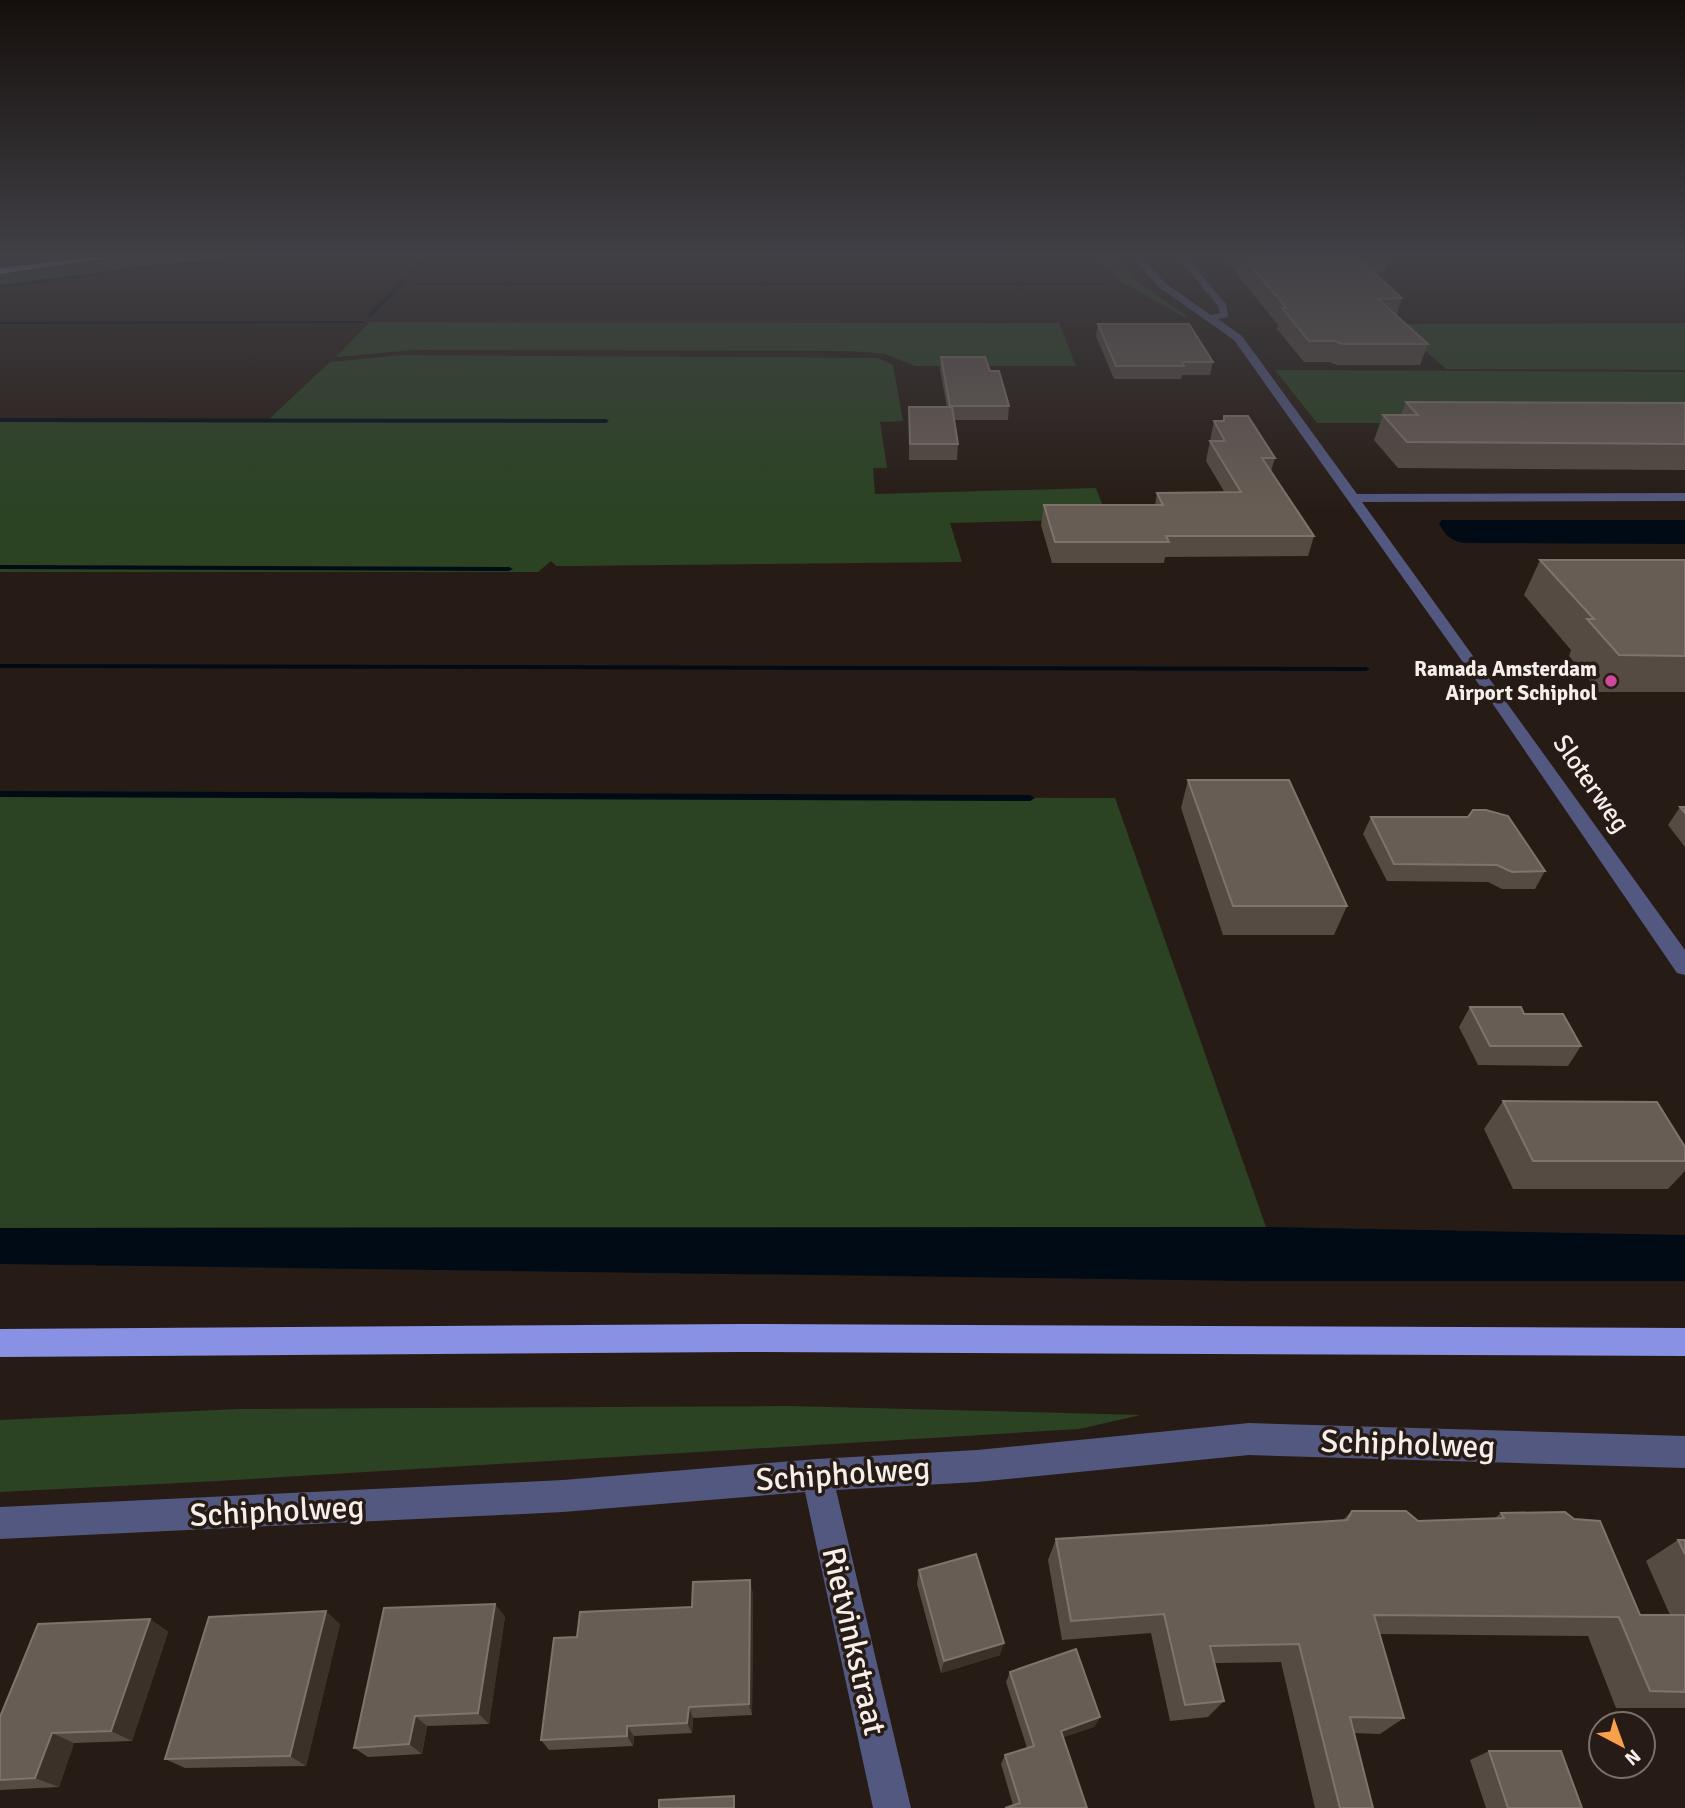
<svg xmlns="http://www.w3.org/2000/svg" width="1685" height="1808" viewBox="0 0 1685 1808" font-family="Signika,sans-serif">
<rect width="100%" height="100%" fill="#271c15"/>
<path fill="#2b4323" d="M 139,257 L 242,257 L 162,264 L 0,285 L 0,274 Z
M 1097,257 L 1117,257 L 1134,279 L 1188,317 L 1184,317 L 1120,281 Z
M 370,322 L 1059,323 L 1076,366 L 915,366 L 885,354 L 851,351 L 415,350 L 336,357 Z
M 1685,323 L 1685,370 L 1446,369 L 1395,324 Z
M 402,355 L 878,358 L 893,365 L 903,421 L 880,422 L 887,468 L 873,468 L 875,494 L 1096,488 L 1108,519 L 950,523 L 962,562 L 567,566 L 556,566 L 551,561 L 538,572 L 0,572 L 0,420 L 267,421 L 330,362 Z
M 1275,370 L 1685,372 L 1685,424 L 1317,423 Z
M 0,794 L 1115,798 L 1266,1227 L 0,1228 Z
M 788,1406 L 1141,1415 L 1079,1429 L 218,1481 L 0,1492 L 0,1420 L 238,1409 Z"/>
<path fill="#000b16" d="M 242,257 L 278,257 L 167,267 L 0,288 L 0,285 L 162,264 Z
M 1442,520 L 1685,520 L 1685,544 L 1463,543 C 1451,541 1444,534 1439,523 Z
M 1266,1227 L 1685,1235 L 1685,1281 L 1249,1281 L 0,1264 L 0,1228 Z"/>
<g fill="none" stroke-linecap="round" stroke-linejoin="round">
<path fill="#000b16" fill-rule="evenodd" d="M 424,257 L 428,257 L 371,317 L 367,317 L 367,315 Z
M 414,283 L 1108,283 L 1110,284 L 1108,285 L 412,285 Z
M 365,321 L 363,323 L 0,324 L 0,322 Z
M 0,418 L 606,419 L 609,421 L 606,423 L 0,422 Z
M 0,565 L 509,567 L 513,569 L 509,571 L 0,569 Z
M 0,664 L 1366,667 L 1370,669 L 1366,671 L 0,668 Z
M 0,791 L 1030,795 L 1035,798 L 1030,801 L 0,797 Z"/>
<path fill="#535880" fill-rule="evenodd" d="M 1132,257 L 1141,257 L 1166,284 L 1211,315 L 1220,313 L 1218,306 L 1178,257 L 1186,257 L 1226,304 L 1228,317 L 1218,319 L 1242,336 L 1357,494 L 1685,493 L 1685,501 L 1362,502 L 1685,950 L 1685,975 L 1677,973 L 1497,710 L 1234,340 L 1160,288 Z
M 1249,1423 L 1685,1436 L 1685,1468 L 1249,1455 L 977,1482 L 836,1490 L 911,1808 L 873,1808 L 805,1492 L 563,1512 L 0,1539 L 0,1507 L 563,1480 L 817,1459 L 977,1450 Z"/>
<path fill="#8891e3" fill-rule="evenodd" d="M 741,1324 L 1685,1328 L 1685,1356 L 741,1352 L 0,1357 L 0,1329 Z"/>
<path fill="#a0aafa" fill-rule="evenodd" d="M 92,257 L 115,257 L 0,274 L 0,268 Z"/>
</g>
<path fill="#564b43" d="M 1225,257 L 1389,257 L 1384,272 L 1373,272 L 1402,298 L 1397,315 L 1428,344 L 1420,365 L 1337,365 L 1329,362 L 1304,362 L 1277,329 L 1278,325 L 1224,258 Z
M 1098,324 L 1213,362 L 1210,375 L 1182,375 L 1181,379 L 1114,379 L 1096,336 Z
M 941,357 L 990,371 L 1009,406 L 1008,420 L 954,420 L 958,444 L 957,460 L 909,460 L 909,407 L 947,407 L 940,370 Z
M 1406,402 L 1685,403 L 1685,470 L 1398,468 L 1374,440 L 1383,415 L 1401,415 Z
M 1224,416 L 1275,458 L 1271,471 L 1314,536 L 1308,556 L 1165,557 L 1164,563 L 1052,563 L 1041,525 L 1044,505 L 1155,505 L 1157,493 L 1225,493 L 1206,461 L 1214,421 L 1222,421 Z
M 1540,560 L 1685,560 L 1685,692 L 1599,692 L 1569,656 L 1571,650 L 1524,595 Z
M 1188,780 L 1347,906 L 1334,935 L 1223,935 L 1181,808 Z
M 1680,807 L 1685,807 L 1685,847 L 1668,825 Z
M 1371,817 L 1545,871 L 1535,889 L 1502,889 L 1488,882 L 1387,881 L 1363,834 Z
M 1470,1007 L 1524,1014 L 1581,1046 L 1568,1066 L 1478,1065 L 1459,1027 Z
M 1503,1101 L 1685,1147 L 1685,1171 L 1668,1189 L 1513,1189 L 1484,1129 Z
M 1352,1511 L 1418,1521 L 1494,1519 L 1501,1513 L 1640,1615 L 1670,1615 L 1646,1561 L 1678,1540 L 1685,1540 L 1685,1708 L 1616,1708 L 1588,1636 L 1379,1634 L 1404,1718 L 1380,1734 L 1354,1733 L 1373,1808 L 1315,1808 L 1281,1662 L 1215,1663 L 1224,1701 L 1208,1717 L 1170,1721 L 1151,1633 L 1062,1640 L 1048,1560 L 1056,1539 L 1343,1520 Z
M 919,1570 L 1000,1655 L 941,1673 L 917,1584 Z
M 753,1593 L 752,1715 L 693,1718 L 692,1733 L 634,1736 L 633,1746 L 549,1750 L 541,1740 L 577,1637 L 692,1607 Z
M 505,1616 L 489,1724 L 427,1726 L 422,1754 L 368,1757 L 354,1748 Z
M 150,1619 L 168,1632 L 132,1741 L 74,1743 L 59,1787 L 0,1790 L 0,1717 Z
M 340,1624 L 306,1766 L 185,1768 L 165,1759 Z
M 1010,1672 L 1100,1717 L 1094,1727 L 1063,1737 L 1087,1808 L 1013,1805 L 1001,1764 L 1005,1755 L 1027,1748 L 1006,1682 Z
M 1489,1751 L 1582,1808 L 1486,1808 L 1470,1760 Z"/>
<path fill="#3c3129" d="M 750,1580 L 753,1593 L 752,1715 L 749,1704 Z
M 495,1604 L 505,1616 L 489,1724 L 478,1713 Z
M 326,1611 L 340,1624 L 306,1766 L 290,1756 Z
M 150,1619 L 168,1632 L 132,1741 L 111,1731 Z
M 1004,1643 L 1000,1655 L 941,1673 L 944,1661 Z
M 689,1707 L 693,1718 L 692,1733 L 687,1723 Z
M 415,1716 L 427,1726 L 422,1754 L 409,1744 Z
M 1100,1717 L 1094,1727 L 1055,1740 L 1061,1731 Z
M 627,1726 L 634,1736 L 633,1746 L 627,1736 Z
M 52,1733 L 74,1743 L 59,1787 L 35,1778 Z"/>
<path fill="#675d54" stroke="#7e746c" stroke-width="2" d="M 1243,257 L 1357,257 L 1402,298 L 1378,299 L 1428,344 L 1343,344 L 1335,341 L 1309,341 L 1282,308 L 1287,308 Z
M 1098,324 L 1189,324 L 1213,362 L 1182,362 L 1184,366 L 1116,366 Z
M 941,357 L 985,357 L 990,371 L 999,371 L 1009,406 L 950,406 Z
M 1406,402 L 1685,403 L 1685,444 L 1407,442 L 1383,415 L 1418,415 Z
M 909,407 L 952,407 L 958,444 L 910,444 Z
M 1224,416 L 1248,416 L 1275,458 L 1262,458 L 1314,536 L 1166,536 L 1169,542 L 1055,542 L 1044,505 L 1163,505 L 1157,493 L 1241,492 L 1210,441 L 1225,441 L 1214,421 L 1224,421 Z
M 1540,560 L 1685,560 L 1685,656 L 1619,655 L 1587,619 L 1594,619 Z
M 1188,780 L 1289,780 L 1347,906 L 1233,906 Z
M 1680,807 L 1685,807 L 1685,813 Z
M 1473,810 L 1486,810 L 1508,816 L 1545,871 L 1512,872 L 1497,865 L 1394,864 L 1371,817 L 1468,817 Z
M 1470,1007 L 1521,1007 L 1524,1014 L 1563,1014 L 1581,1046 L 1490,1046 Z
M 1503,1101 L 1657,1102 L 1685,1147 L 1685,1161 L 1533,1161 Z
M 1352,1511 L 1406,1511 L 1418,1521 L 1504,1518 L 1501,1513 L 1565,1512 L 1574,1519 L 1600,1521 L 1640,1615 L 1685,1615 L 1685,1692 L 1650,1691 L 1619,1617 L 1374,1615 L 1404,1718 L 1350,1717 L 1373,1808 L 1340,1808 L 1299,1644 L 1210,1646 L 1224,1701 L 1185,1705 L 1164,1614 L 1071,1621 L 1056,1539 L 1347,1520 Z
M 1678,1540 L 1685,1540 L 1685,1554 Z
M 976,1554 L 1004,1643 L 944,1661 L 919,1570 Z
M 750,1580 L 749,1704 L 689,1707 L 687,1723 L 627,1726 L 627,1736 L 541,1740 L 554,1638 L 577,1637 L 580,1612 L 692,1607 L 693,1582 Z
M 495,1604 L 478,1713 L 415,1716 L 409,1744 L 354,1748 L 384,1608 Z
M 326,1611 L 290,1756 L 165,1759 L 209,1617 Z
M 150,1619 L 111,1731 L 52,1733 L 35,1778 L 0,1780 L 0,1717 L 38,1624 Z
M 1076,1649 L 1100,1717 L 1061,1731 L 1087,1808 L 1005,1808 L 1020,1803 L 1005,1755 L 1034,1746 L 1010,1672 Z
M 1489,1751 L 1561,1751 L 1582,1808 L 1508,1808 Z
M 734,1796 L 734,1808 L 659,1808 L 659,1800 Z"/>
<linearGradient id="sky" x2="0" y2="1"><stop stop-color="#150f0c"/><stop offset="0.5" stop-color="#414046"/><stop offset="1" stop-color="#414046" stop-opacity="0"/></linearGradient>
<rect width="1685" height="510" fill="url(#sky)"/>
<circle fill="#d1479c" stroke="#271c15" stroke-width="2.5" cx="1611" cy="681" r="7"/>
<g text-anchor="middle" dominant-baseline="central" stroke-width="7" stroke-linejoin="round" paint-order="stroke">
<g font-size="21" font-weight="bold" fill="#f6eee9" stroke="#271c15" text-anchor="end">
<text x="1597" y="669">Ramada Amsterdam<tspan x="1597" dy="24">Airport Schiphol</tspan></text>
</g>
<g font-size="26" fill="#f6eee9" stroke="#271c15">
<text transform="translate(1591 784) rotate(55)">Sloterweg</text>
</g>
<g font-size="32" fill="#f6eee9" stroke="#271c15">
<text transform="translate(1408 1444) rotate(2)">Schipholweg</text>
<text transform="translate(843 1474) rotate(-4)">Schipholweg</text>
<text transform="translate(277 1511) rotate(-3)">Schipholweg</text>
<text transform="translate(854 1641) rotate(77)">Rietvinkstraat</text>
</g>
</g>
<g transform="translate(1622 1745) rotate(139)"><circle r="33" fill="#271c15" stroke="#7a706a" stroke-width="2"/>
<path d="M0-5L12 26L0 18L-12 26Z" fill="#f9a04c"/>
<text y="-10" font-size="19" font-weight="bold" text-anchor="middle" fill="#f6eee9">N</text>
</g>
</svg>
